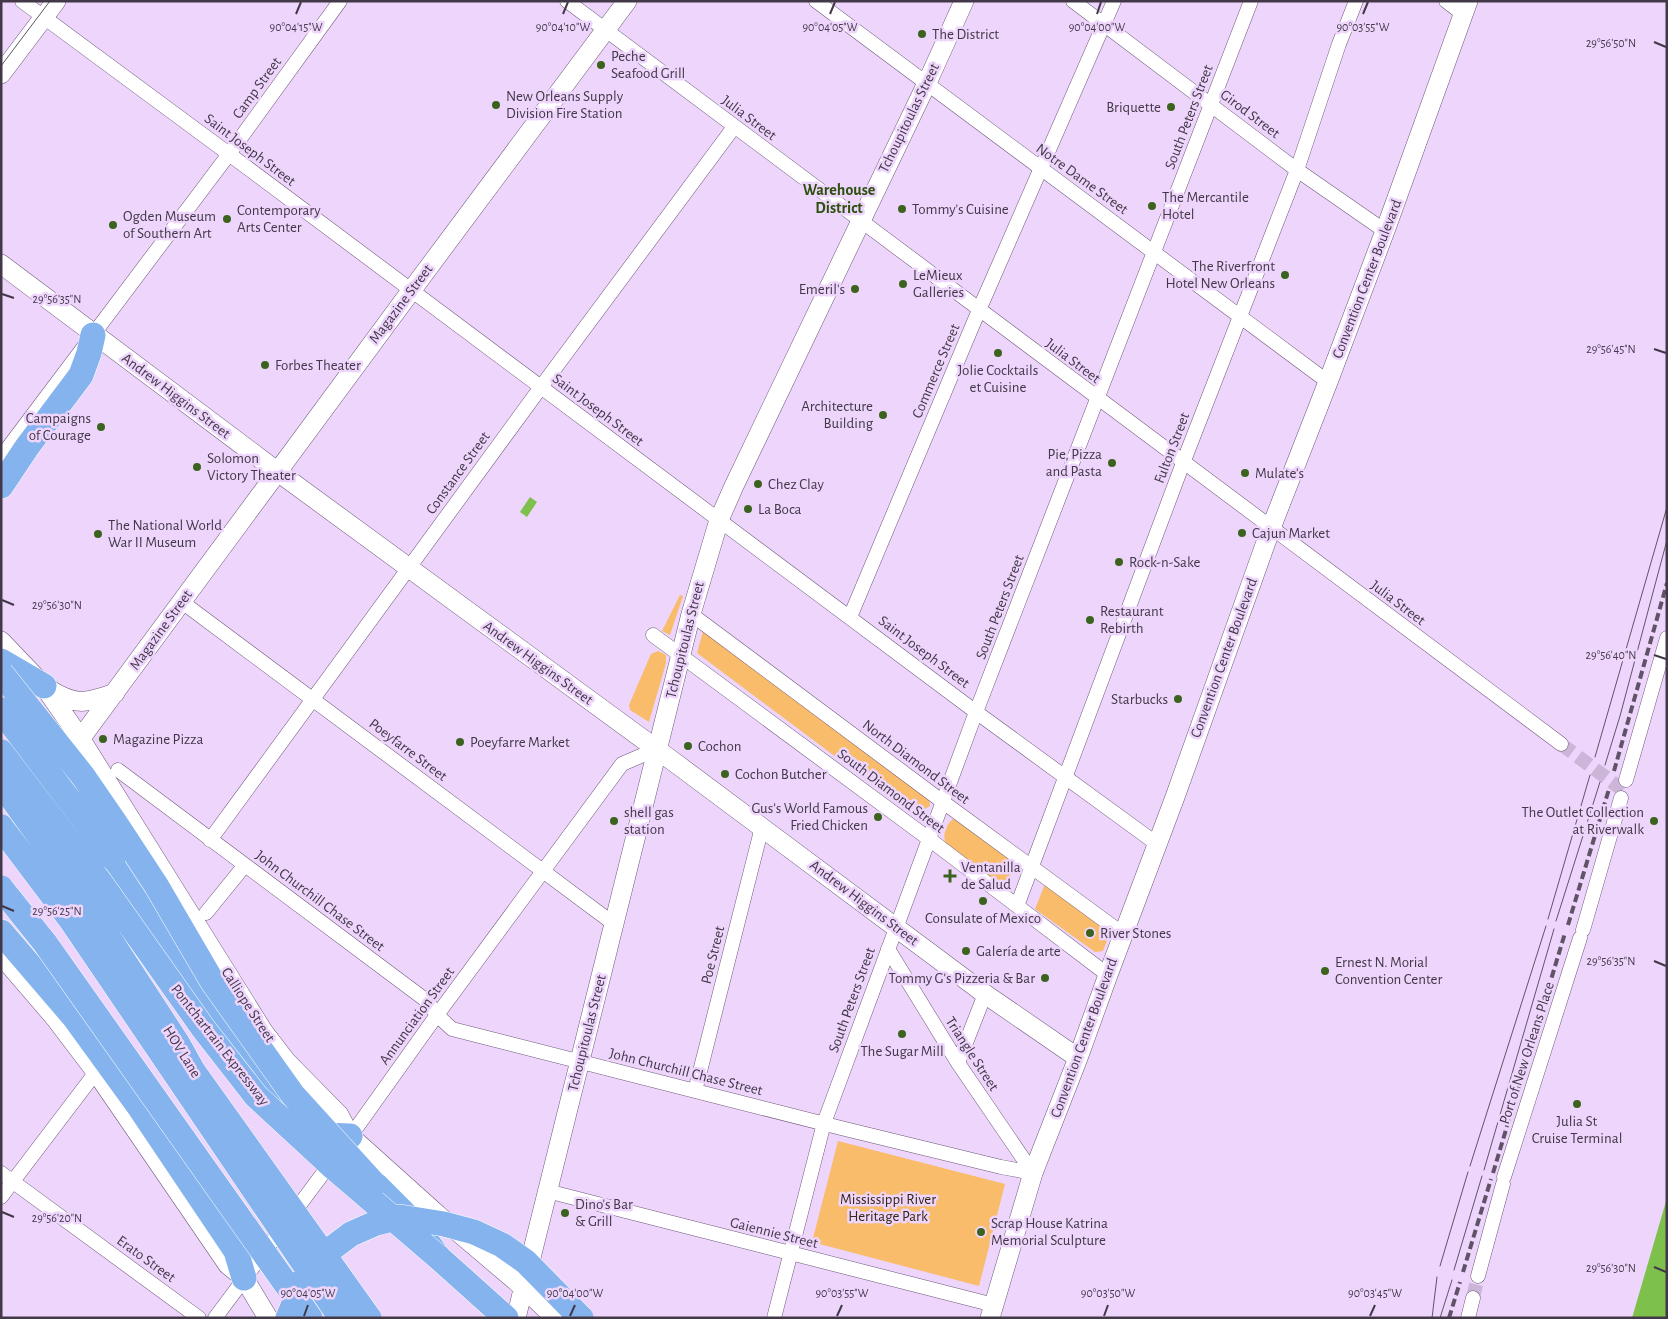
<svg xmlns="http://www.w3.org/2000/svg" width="1668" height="1319" viewBox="0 0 1668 1319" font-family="'Alegreya Sans',sans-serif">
<rect width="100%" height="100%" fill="#eed5fc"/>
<path fill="#f8bc6a" d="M 680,595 L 683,596 L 670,635 L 662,631 Z
M 703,631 L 929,797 L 930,806 L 925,809 L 900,805 L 697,653 Z
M 658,651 L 666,655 L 666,663 L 649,722 L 630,710 L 629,705 L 651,654 Z
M 953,819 L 958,820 L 1015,862 L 1005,887 L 946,844 C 942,836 946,824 953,819 Z
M 1045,884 L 1104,927 L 1109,935 L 1103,951 L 1095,952 L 1035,909 Z
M 838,1141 L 1005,1184 L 979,1286 L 812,1242 Z"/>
<path fill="#7dc04c" d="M 530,497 L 537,502 L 527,517 L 520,512 Z
M 1667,1198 L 1667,1318 L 1632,1318 Z"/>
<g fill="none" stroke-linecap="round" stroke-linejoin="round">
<path stroke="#ccb6d8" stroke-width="14" stroke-dasharray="14 7" stroke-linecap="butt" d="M 1561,744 L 1623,790
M 1473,1298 L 1478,1276"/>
<g stroke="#6e587a" stroke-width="15">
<path id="street" d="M 22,1 L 229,154 L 976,712 L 1157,844
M 567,1 L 1561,744
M 816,1 L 1328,382
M 1073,1 L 1297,170 L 1385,231
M 1446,1 L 1463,14
M 1,457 L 229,154 L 340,1
M 182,602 L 614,924
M 691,614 L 943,802 L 1123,934
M 850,617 L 979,310 L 1114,1
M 653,635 L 929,839 L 1108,975
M 118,770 L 427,1001 L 437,1015 L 452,1029 L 841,1128 L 1001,1167 L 1033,1173
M 1626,780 L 1667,638
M 210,840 L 541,387 L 734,127
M 1017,906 L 1183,463 L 1297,170 L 1339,44 L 1356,1
M 206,913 L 245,865
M 1583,930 L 1621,798
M 888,949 L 958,1063 L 1033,1173
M 958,1063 L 985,994
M 695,1091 L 762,827
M 347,1141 L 437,1015 L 622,764 L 657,749
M 1,1173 L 199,1318
M 1504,1177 L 1580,938
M 547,1191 L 994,1305
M 1,1197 L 96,1072
M 1478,1276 L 1503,1184
M 215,1318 L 333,1160
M 774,1318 L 824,1123 L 976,712 L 1251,1
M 1468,1318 L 1473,1298"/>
</g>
<g stroke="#6e587a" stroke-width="20">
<path id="secondary" d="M 1,74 L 56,1
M 1,264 L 278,472 L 670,759 L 985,994 L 1078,1058
M 1,641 L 44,686 L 80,738 L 263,1031 L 286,1061 L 339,1115 L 350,1136 L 438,1215 L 524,1288 L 555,1318
M 47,688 C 75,706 85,704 115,693
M 61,765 L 411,291 L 627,1
M 1,955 L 55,1018 L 96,1072 L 228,1265 L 244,1278 L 268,1318
M 516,1318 L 691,614 L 719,520 L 734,486 L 927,83 L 964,1
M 990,1318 L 1033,1173 L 1078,1058 L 1108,975 L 1175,797 L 1271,528 L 1328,382 L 1385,231 L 1468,1"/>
</g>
<g stroke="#fff" stroke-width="26">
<path id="highway" d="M 1,486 L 27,447 L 81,375 L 89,353 L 93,335
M 1,661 L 44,686
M 113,858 L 190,974 L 267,1083 L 295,1112 L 324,1135 L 350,1136
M 1,932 L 74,1017 L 140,1108 L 236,1251 L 244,1278
M 376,1185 L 414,1223 L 438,1257 L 506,1318"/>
</g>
<use href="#street" stroke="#fff" stroke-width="14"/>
<use href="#secondary" stroke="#fff" stroke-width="19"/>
<use href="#highway" stroke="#84b3ed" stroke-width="25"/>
<path stroke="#605367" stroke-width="1" d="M 1,66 L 50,1
M 1595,757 L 1667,507
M 1605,765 L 1620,716 L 1667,540
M 1548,919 L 1590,775
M 1556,921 L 1600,782
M 1470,1166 L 1546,926
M 1484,1170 L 1554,929
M 1440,1266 L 1468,1172
M 1454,1270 L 1482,1176
M 1432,1318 L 1437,1277
M 1440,1318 L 1452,1280"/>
<path stroke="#605367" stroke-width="4" stroke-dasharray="8 4" stroke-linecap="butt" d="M 1614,771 L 1667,583
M 1568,925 L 1609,789
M 1493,1173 L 1565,933
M 1463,1272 L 1491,1179
M 1449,1318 L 1460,1282"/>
<g stroke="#fff" stroke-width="26" stroke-linecap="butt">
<path id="highway-bridge" d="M 1,673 L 83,776 L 116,824 L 156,885 L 212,981 L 293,1095 L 374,1184
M 1,710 L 113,858
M 1,752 L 100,882 L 203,1028 L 256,1096 L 333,1167 L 438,1257
M 1,783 L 73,883 L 178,1044 L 193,1071 L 369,1318
M 1,827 L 71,920 L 341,1318
M 1,888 L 45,943 L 310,1318
M 288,1318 L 304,1279 L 331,1249 L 351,1234 L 376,1223 L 400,1217 L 444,1224 L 474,1232 L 502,1245 L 526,1262 L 581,1318"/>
</g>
<use href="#highway-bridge" stroke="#84b3ed" stroke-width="25"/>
</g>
<path fill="none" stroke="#423848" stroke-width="2" d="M 296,14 L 301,2M 563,14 L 568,2M 830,14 L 835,2M 1097,14 L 1101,2M 1363,14 L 1368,2M 1654,42 L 1666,47M 2,294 L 14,298M 1654,349 L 1666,353M 2,600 L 14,605M 1654,655 L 1666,659M 2,906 L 14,911M 1654,961 L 1666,966M 2,1212 L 14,1217M 1654,1267 L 1666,1272M 304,1316 L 308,1305M 570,1316 L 575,1305M 837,1316 L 842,1305M 1104,1316 L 1108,1305M 1370,1316 L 1375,1305"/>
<g fill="#3c631e" stroke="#eed5fc" stroke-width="2">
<circle cx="922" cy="34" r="5"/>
<circle cx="601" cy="65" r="5"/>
<circle cx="496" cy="105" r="5"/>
<circle cx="1171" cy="107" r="5"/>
<circle cx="1152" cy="206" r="5"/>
<circle cx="902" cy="209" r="5"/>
<circle cx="227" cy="219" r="5"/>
<circle cx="113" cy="225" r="5"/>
<circle cx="1285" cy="275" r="5"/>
<circle cx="903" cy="284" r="5"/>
<circle cx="855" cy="289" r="5"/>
<circle cx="998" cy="353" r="5"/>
<circle cx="265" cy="365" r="5"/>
<circle cx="883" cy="415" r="5"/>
<circle cx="101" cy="427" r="5"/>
<circle cx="1112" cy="463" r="5"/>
<circle cx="197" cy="467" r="5"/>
<circle cx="1245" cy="473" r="5"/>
<circle cx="758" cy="484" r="5"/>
<circle cx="748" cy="509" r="5"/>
<circle cx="1242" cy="533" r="5"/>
<circle cx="98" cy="534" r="5"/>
<circle cx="1119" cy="562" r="5"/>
<circle cx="1090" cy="620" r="5"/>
<circle cx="1178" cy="699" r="5"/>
<circle cx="103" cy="739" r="5"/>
<circle cx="460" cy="742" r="5"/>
<circle cx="688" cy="746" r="5"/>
<circle cx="725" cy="774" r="5"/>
<circle cx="878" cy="817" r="5"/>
<circle cx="614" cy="821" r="5"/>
<circle cx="1654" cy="821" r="5"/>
<path d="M947.5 868.5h5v5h5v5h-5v5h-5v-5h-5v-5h5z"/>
<circle cx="983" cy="901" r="5"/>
<circle cx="1090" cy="933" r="5"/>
<circle cx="966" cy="951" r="5"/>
<circle cx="1325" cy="971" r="5"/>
<circle cx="1045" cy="978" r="5"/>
<circle cx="902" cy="1034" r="5"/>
<circle cx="1577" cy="1104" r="5"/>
<circle cx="565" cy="1213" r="5"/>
<circle cx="981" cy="1232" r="5"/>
</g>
<g text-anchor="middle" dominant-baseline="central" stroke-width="5" stroke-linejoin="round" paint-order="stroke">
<g font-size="15" fill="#423848" stroke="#eed5fc" text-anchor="start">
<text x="932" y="34">The District</text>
<text x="611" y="56">Peche<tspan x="611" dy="17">Seafood Grill</tspan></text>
<text x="506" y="96">New Orleans Supply<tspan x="506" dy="17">Division Fire Station</tspan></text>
<text x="1161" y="107" text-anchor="end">Briquette</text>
<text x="1162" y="197">The Mercantile<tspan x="1162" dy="17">Hotel</tspan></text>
<text x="912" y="209">Tommy's Cuisine</text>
<text x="237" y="210">Contemporary<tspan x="237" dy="17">Arts Center</tspan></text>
<text x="123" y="216">Ogden Museum<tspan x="123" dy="17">of Southern Art</tspan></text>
<text x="1275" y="266" text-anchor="end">The Riverfront<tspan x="1275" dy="17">Hotel New Orleans</tspan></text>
<text x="913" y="275">LeMieux<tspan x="913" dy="17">Galleries</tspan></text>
<text x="845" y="289" text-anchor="end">Emeril's</text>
<text x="275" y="365">Forbes Theater</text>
<text x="998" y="370" text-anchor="middle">Jolie Cocktails<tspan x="998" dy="17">et Cuisine</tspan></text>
<text x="873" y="406" text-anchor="end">Architecture<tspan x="873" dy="17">Building</tspan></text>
<text x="91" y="418" text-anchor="end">Campaigns<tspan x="91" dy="17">of Courage</tspan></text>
<text x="1102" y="454" text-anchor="end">Pie, Pizza<tspan x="1102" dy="17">and Pasta</tspan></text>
<text x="207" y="458">Solomon<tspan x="207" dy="17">Victory Theater</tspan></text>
<text x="1255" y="473">Mulate's</text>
<text x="768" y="484">Chez Clay</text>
<text x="758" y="509">La Boca</text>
<text x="108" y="525">The National World<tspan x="108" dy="17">War II Museum</tspan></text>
<text x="1252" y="533">Cajun Market</text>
<text x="1129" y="562">Rock-n-Sake</text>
<text x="1100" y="611">Restaurant<tspan x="1100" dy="17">Rebirth</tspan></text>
<text x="1168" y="699" text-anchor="end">Starbucks</text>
<text x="113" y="739">Magazine Pizza</text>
<text x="470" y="742">Poeyfarre Market</text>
<text x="698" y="746">Cochon</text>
<text x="735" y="774">Cochon Butcher</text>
<text x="868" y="808" text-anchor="end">Gus’s World Famous<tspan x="868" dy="17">Fried Chicken</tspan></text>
<text x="624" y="812">shell gas<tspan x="624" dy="17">station</tspan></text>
<text x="1644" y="812" text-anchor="end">The Outlet Collection<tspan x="1644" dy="17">at Riverwalk</tspan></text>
<text x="961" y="867">Ventanilla<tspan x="961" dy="17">de Salud</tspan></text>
<text x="983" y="918" text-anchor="middle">Consulate of Mexico</text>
<text x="1100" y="933">River Stones</text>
<text x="976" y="951">Galería de arte</text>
<text x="1335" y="962">Ernest N. Morial<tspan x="1335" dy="17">Convention Center</tspan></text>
<text x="1035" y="978" text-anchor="end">Tommy G's Pizzeria &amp; Bar</text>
<text x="902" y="1051" text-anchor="middle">The Sugar Mill</text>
<text x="1577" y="1121" text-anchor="middle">Julia St<tspan x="1577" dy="17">Cruise Terminal</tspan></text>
<text x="575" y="1204">Dino's Bar<tspan x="575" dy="17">&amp; Grill</tspan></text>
<text x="991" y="1223">Scrap House Katrina<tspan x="991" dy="17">Memorial Sculpture</tspan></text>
</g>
<g font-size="15" fill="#423848" stroke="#eed5fc">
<text transform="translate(257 88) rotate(-54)">Camp Street</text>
<text transform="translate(1250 114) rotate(37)">Girod Street</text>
<text transform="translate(1189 117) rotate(-69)">South Peters Street</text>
<text transform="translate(749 118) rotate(37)">Julia Street</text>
<text transform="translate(909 118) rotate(-64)">Tchoupitoulas Street</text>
<text transform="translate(250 150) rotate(37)">Saint Joseph Street</text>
<text transform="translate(1082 179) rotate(36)">Notre Dame Street</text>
<text transform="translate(1367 279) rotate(-69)">Convention Center Boulevard</text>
<text transform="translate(401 304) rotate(-53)">Magazine Street</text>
<text transform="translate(1073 361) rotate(37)">Julia Street</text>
<text transform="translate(936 371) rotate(-67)">Commerce Street</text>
<text transform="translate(176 396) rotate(37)">Andrew Higgins Street</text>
<text transform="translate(598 410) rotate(37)">Saint Joseph Street</text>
<text transform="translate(1172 448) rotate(-69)">Fulton Street</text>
<text transform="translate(458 473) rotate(-54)">Constance Street</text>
<text transform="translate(1398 603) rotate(37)">Julia Street</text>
<text transform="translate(1000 607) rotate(-69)">South Peters Street</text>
<text transform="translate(161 630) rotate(-54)">Magazine Street</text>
<text transform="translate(685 640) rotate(-76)">Tchoupitoulas Street</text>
<text transform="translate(924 652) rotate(37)">Saint Joseph Street</text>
<text transform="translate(1224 658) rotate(-70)">Convention Center Boulevard</text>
<text transform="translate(538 663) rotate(36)">Andrew Higgins Street</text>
<text transform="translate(408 750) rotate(37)">Poeyfarre Street</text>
<text transform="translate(916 762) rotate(37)">North Diamond Street</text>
<text transform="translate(891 791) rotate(37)">South Diamond Street</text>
<text transform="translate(320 901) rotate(37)">John Churchill Chase Street</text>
<text transform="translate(864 903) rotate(37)">Andrew Higgins Street</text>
<text transform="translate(713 955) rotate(-76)">Poe Street</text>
<text transform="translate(852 1000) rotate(-70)">South Peters Street</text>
<text transform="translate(248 1005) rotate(57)">Calliope Street</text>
<text transform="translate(417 1016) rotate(-54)">Annunciation Street</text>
<text transform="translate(587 1033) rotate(-76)">Tchoupitoulas Street</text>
<text transform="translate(1084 1038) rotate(-70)">Convention Center Boulevard</text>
<text transform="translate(220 1045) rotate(52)">Pontchartrain Expressway</text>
<text transform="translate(182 1052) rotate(58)">HOV Lane</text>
<text transform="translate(1527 1053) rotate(-72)">Port of New Orleans Place</text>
<text transform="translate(972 1054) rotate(57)">Triangle Street</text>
<text transform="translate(686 1072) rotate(14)">John Churchill Chase Street</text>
<text transform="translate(774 1233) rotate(14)">Gaiennie Street</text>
<text transform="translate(146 1259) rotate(36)">Erato Street</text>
</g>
<g font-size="15" fill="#362713" stroke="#eed5fc">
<text x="888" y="1199">Mississippi River<tspan x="888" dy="17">Heritage Park</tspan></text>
</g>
<g font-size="16" font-weight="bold" fill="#2d500f" stroke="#eed5fc">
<text x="839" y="190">Warehouse<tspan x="839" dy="18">District</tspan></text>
</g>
</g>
<g font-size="12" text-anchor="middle" fill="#423848" stroke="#eed5fc" stroke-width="5" stroke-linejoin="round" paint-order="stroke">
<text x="563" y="31">90°04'10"W</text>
<text x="830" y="31">90°04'05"W</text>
<text x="1097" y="31">90°04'00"W</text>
<text x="1363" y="31">90°03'55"W</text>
<text x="296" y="31">90°04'15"W</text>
<text x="1611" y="47">29°56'50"N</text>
<text x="57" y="303">29°56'35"N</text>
<text x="1611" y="353">29°56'45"N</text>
<text x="57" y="609">29°56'30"N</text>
<text x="1611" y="659">29°56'40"N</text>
<text x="57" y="915">29°56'25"N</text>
<text x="1611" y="965">29°56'35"N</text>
<text x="57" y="1222">29°56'20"N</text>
<text x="1611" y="1272">29°56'30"N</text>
<text x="308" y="1297">90°04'05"W</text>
<text x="575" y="1297">90°04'00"W</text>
<text x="842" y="1297">90°03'55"W</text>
<text x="1108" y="1297">90°03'50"W</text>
<text x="1375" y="1297">90°03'45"W</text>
</g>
<rect width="1668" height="1319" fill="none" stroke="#423848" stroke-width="5"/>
</svg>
